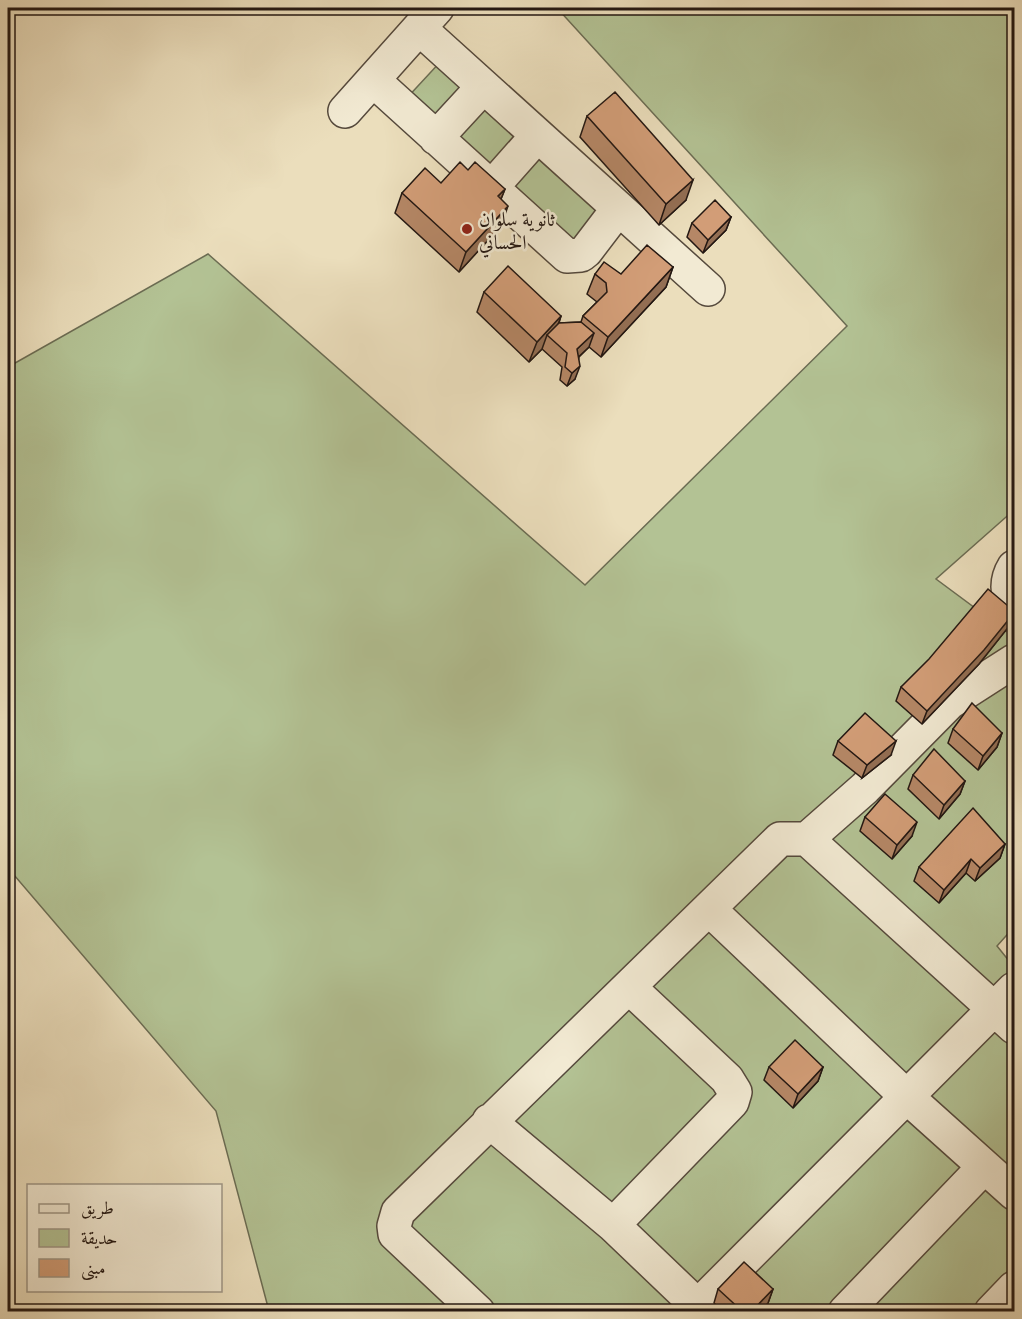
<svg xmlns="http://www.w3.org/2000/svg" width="1022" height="1319" viewBox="0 0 1022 1319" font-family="'Gentium Book Plus',Amiri,serif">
<rect width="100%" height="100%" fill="#ebdebc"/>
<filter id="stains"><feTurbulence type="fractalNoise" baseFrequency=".00333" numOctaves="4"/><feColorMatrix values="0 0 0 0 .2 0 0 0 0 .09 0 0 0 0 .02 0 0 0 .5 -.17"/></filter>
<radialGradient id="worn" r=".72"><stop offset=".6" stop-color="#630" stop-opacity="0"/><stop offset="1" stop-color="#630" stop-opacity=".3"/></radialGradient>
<path fill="#b3c294" stroke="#6b6c53" stroke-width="1.5" d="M 557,8 L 1014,8 L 1014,510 L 936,579 L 1014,637 L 1014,927 L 997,946 L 1014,967 L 1014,1311 L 269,1311 L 216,1111 L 8,868 L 8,367 L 208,254 L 585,585 L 847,326 Z
M 442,60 L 472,89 L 436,128 L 405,100 Z
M 485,96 L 529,136 L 492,176 L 448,136 Z
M 538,146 L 607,208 L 571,249 L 501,186 Z"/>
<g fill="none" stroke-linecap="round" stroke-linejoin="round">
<g stroke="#55493c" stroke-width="36">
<path id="minor" d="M 419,28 L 708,289
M 373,80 L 567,256 L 581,255 L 586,251 L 618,209
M 345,111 L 437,8
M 436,138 L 483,87
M 491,188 L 537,136
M 1014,567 C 1006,580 1006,594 1014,605
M 807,839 L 865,788 L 950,702 L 1014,661
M 709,909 L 907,1097 L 1014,1193
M 629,987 L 727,1079 L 735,1092 L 732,1102 L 613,1225 L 704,1312
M 489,1121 L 613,1225
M 478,1312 L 395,1234 L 394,1226 L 398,1212 L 780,839 L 807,839 L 1014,1027
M 692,1312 L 1014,989
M 845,1312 L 984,1167
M 991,1312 L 1014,1288"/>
</g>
<use href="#minor" stroke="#f2ead3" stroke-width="33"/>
</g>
<path fill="#b58766" stroke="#231712" stroke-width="1.5" d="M 587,116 L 686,200 L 659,225 L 580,137 Z
M 468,170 L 505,189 L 501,199 L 501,226 L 459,272 L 395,213 L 402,193 L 441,183 Z
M 731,217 L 726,230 L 703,253 L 687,237 L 692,223 Z
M 673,267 L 666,287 L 601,357 L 589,347 L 579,357 L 575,379 L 567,386 L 560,380 L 562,367 L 542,349 L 529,362 L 477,312 L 484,292 L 561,316 L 559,323 L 581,322 L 583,316 L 597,302 L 587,294 L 595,274 L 621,274 Z
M 1010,625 L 979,664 L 922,724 L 896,701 L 901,687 Z
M 953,729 L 1002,733 L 997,747 L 978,770 L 948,743 Z
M 838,741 L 891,755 L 862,778 L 833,755 Z
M 913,775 L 965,781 L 960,794 L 939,819 L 908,789 Z
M 865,817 L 912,836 L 892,859 L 860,831 Z
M 1005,844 L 1000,858 L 975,881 L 966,873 L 939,903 L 914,881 L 919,867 Z
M 769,1067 L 823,1067 L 818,1081 L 793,1108 L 764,1080 Z
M 718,1289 L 773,1289 L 768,1303 L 760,1311 L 723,1311 L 714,1303 Z"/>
<path fill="#936e53" stroke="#231712" stroke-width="1.5" d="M 693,180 L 686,200 L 659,225 L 666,204 Z
M 505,189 L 497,209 L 498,196 Z
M 508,206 L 501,226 L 459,272 L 466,252 Z
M 731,217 L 726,230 L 703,253 L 708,240 Z
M 673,267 L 666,287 L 601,357 L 608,337 Z
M 561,316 L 554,336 L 547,335 L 542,349 L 529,362 L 537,342 Z
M 594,333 L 589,347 L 572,363 L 577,349 Z
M 580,366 L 575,379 L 567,386 L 572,373 Z
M 1014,613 L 1010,625 L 979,664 L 922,724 L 927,711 Z
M 1002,733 L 997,747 L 978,770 L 983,756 Z
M 896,741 L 891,755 L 862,778 L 867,765 Z
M 965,781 L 960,794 L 939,819 L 944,805 Z
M 917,822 L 912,836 L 892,859 L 897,845 Z
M 1005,844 L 1000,858 L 975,881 L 980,868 Z
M 971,859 L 966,873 L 939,903 L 944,890 Z
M 823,1067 L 818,1081 L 793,1108 L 798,1094 Z
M 773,1289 L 768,1303 L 760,1311 L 752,1311 Z"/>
<path fill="#d29d77" stroke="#231712" stroke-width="1.5" d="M 615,92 L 693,180 L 666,204 L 587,116 Z
M 460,162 L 468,170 L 475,162 L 505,189 L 498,196 L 508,206 L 466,252 L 402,193 L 425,168 L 441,183 Z
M 715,200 L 731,217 L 708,240 L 692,223 Z
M 647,245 L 673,267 L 608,337 L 583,316 L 607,292 L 606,283 L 595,274 L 604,262 L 621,274 Z
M 508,266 L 561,316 L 537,342 L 484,292 Z
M 581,322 L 594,333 L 577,349 L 580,366 L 572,373 L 565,367 L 567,353 L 547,335 L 559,323 Z
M 988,589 L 1014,611 L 1014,613 L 984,650 L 927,711 L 901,687 L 929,659 Z
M 972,703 L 1002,733 L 983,756 L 953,729 Z
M 865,713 L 896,741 L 867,765 L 838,741 Z
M 934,749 L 965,781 L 944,805 L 913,775 Z
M 885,794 L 917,822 L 897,845 L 865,817 Z
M 973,808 L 1005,844 L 980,868 L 971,859 L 944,890 L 919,867 Z
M 795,1040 L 823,1067 L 798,1094 L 769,1067 Z
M 744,1262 L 773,1289 L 752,1311 L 742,1311 L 718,1289 Z"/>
<circle fill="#8f2418" stroke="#f2ead3" stroke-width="2" cx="467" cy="229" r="6"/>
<g text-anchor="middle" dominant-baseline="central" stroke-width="5" stroke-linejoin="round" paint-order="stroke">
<g font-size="20" fill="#231712" stroke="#f2ead3" text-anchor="start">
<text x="479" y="218">ثانوية سلوان<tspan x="479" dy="23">الحساني</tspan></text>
</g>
</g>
<rect width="1022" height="1319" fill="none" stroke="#ebdebc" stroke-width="30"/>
<rect x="9" y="9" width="1004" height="1301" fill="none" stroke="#231712" stroke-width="3"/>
<rect x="15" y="15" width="992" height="1289" fill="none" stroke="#231712" stroke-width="1.5"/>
<rect x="27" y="1184" width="195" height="108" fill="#f2ead3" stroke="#9f9686" stroke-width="1.5"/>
<rect x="39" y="1204" width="30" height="9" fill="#f2ead3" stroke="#9f9686" stroke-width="1.5"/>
<text x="81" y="1214" font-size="18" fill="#231712">طريق</text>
<rect x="39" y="1229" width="30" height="18" fill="#b3c294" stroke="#9f9686" stroke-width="1.5"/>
<text x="81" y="1244" font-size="18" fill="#231712">حديقة</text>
<rect x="39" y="1259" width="30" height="18" fill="#d29d77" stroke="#9f9686" stroke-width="1.5"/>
<text x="81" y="1274" font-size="18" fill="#231712">مبنى</text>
<rect width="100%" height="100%" filter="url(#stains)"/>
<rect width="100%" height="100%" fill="url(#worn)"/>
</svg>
